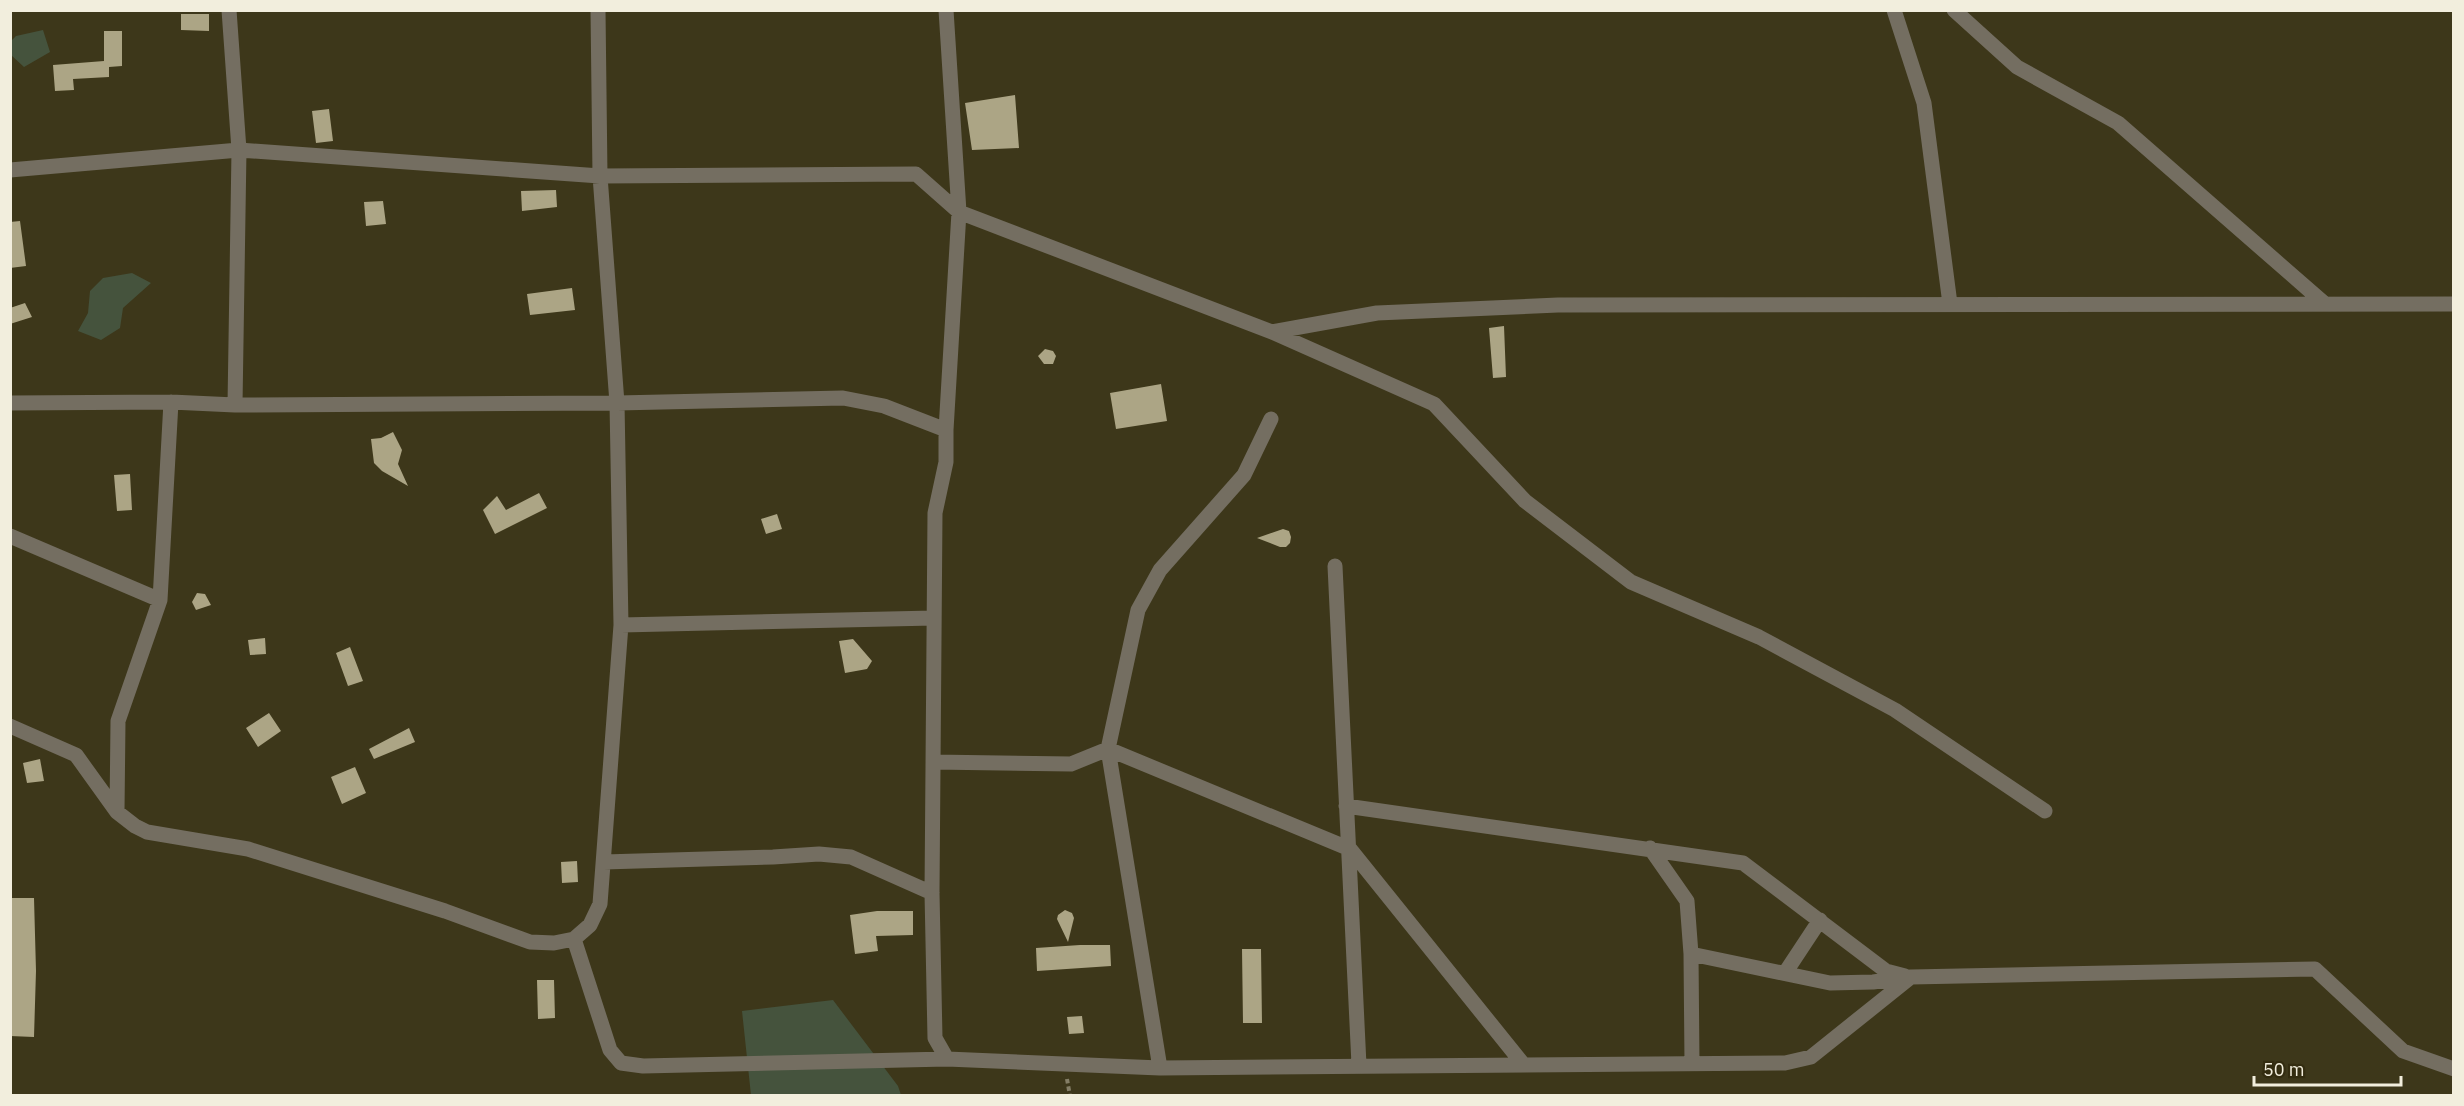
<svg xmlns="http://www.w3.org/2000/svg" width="2464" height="1106" viewBox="0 0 2464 1106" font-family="'IBM Plex Sans',sans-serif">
<rect width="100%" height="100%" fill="#3d371a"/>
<path fill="#45533d" d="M 43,30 L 50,52 L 24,67 L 11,55 L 11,41 L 16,36 Z
M 132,273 L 151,283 L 123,308 L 120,328 L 101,340 L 78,331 L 88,313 L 90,291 L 103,278 Z
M 833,1000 L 898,1086 L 901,1095 L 751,1095 L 742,1011 Z"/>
<path fill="#aca585" d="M 181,14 L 209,14 L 209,31 L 181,30 Z
M 104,31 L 122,31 L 122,66 L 109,67 L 109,77 L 73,79 L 74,90 L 55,91 L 53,65 L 104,61 Z
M 1015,95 L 1019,148 L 972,150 L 965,103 Z
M 329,109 L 333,141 L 316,143 L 312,111 Z
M 556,190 L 557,207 L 522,211 L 521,191 Z
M 383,201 L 386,224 L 366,226 L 364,202 Z
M 20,221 L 26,266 L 10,268 L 10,222 Z
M 572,288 L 575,310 L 530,315 L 527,294 Z
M 25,303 L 32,317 L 10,324 L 10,308 Z
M 1504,326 L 1506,377 L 1493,378 L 1489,328 Z
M 1045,349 L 1053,351 L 1056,356 L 1053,364 L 1044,364 L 1038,356 Z
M 1161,384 L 1167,421 L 1116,429 L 1110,393 Z
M 393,432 L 402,450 L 398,464 L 408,486 L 382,471 L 374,463 L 371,439 L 381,438 Z
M 130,474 L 132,510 L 117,511 L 114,475 Z
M 539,493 L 547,508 L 495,534 L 483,510 L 497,496 L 506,510 Z
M 777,514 L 782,529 L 766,534 L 761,519 Z
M 1283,529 L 1289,531 L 1291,537 L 1290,543 L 1286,547 L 1280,547 L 1257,538 Z
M 197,593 L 205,594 L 211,605 L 196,610 L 192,602 Z
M 265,638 L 266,654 L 250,655 L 248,640 Z
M 853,639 L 872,661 L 867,669 L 845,673 L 839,641 Z
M 350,647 L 363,681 L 348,686 L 336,653 Z
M 269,713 L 281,731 L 258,747 L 246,728 Z
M 409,728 L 415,742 L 374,759 L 369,749 Z
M 40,759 L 44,781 L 27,783 L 23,763 Z
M 355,767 L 366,793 L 342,804 L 331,777 Z
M 577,861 L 578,882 L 562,883 L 561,862 Z
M 10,898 L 34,898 L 36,971 L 34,1037 L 10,1036 Z
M 1065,910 L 1072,913 L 1074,918 L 1068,942 L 1057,919 L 1058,915 Z
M 877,911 L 913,911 L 913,935 L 876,936 L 878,951 L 855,954 L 850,915 Z
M 1080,945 L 1110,945 L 1111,966 L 1037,971 L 1036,948 Z
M 1242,949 L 1261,949 L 1262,1023 L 1243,1023 Z
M 537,980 L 554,980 L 555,1018 L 538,1019 Z
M 1082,1016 L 1084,1033 L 1069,1034 L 1067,1017 Z"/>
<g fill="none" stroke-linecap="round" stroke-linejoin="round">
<path stroke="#847e66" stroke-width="4" stroke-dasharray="4.5 3" stroke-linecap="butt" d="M 1067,1079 L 1070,1096"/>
<path stroke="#746e61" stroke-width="15" d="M 229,10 L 239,150 L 235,405
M 946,10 L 959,212 L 946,430
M 1894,10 L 1924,103 L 1950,304
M 1954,10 L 2017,67 L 2118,123 L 2325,304
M 10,170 L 239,150 L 600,176 L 916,174 L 959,212 L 1272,332 L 1377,313 L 1558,305 L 2454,304
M 1272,332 L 1434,404 L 1525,501 L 1631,582 L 1759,637 L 1895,710 L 2045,811
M 10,403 L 171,402 L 235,405 L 617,403 L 843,398 L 884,406 L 946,430 L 946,462 L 935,513 L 932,893 L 935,1038 L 947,1059
M 10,536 L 160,600
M 1335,566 L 1359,1065
M 621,625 L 934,618
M 10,726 L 76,755 L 117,812 L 135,826 L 147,832 L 248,849 L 445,911 L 530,942 L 554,943 L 574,939 L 590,925 L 600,904 L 621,625 L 617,403 L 600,176 L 598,10
M 933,762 L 1071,764 L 1108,749 L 1350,849 L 1523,1064
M 1346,806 L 1743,863 L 1886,971 L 1905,976
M 117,812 L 118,721 L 160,600 L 171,402
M 1650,848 L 1687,901 L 1691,954 L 1692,1063
M 604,862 L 773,857 L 819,854 L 851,857 L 932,893
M 574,939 L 610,1050 L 621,1063 L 643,1066 L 947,1059 L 1160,1068 L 1785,1063 L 1811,1057 L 1911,977
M 1691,954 L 1830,983 L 1873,982 L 1911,977 L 2315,969 L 2403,1051 L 2454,1069
M 1785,973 L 1820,920
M 1160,1068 L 1108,749 L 1138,610 L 1160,570 L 1244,475 L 1271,419"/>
</g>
<rect width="2464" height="1106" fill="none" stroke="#f2eedd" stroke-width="24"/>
<path d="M2254 1076v9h147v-9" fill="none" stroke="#f2eedd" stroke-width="3"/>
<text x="2263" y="1076" font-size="18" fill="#f2eedd" stroke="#332c10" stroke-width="4.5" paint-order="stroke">50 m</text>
</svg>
